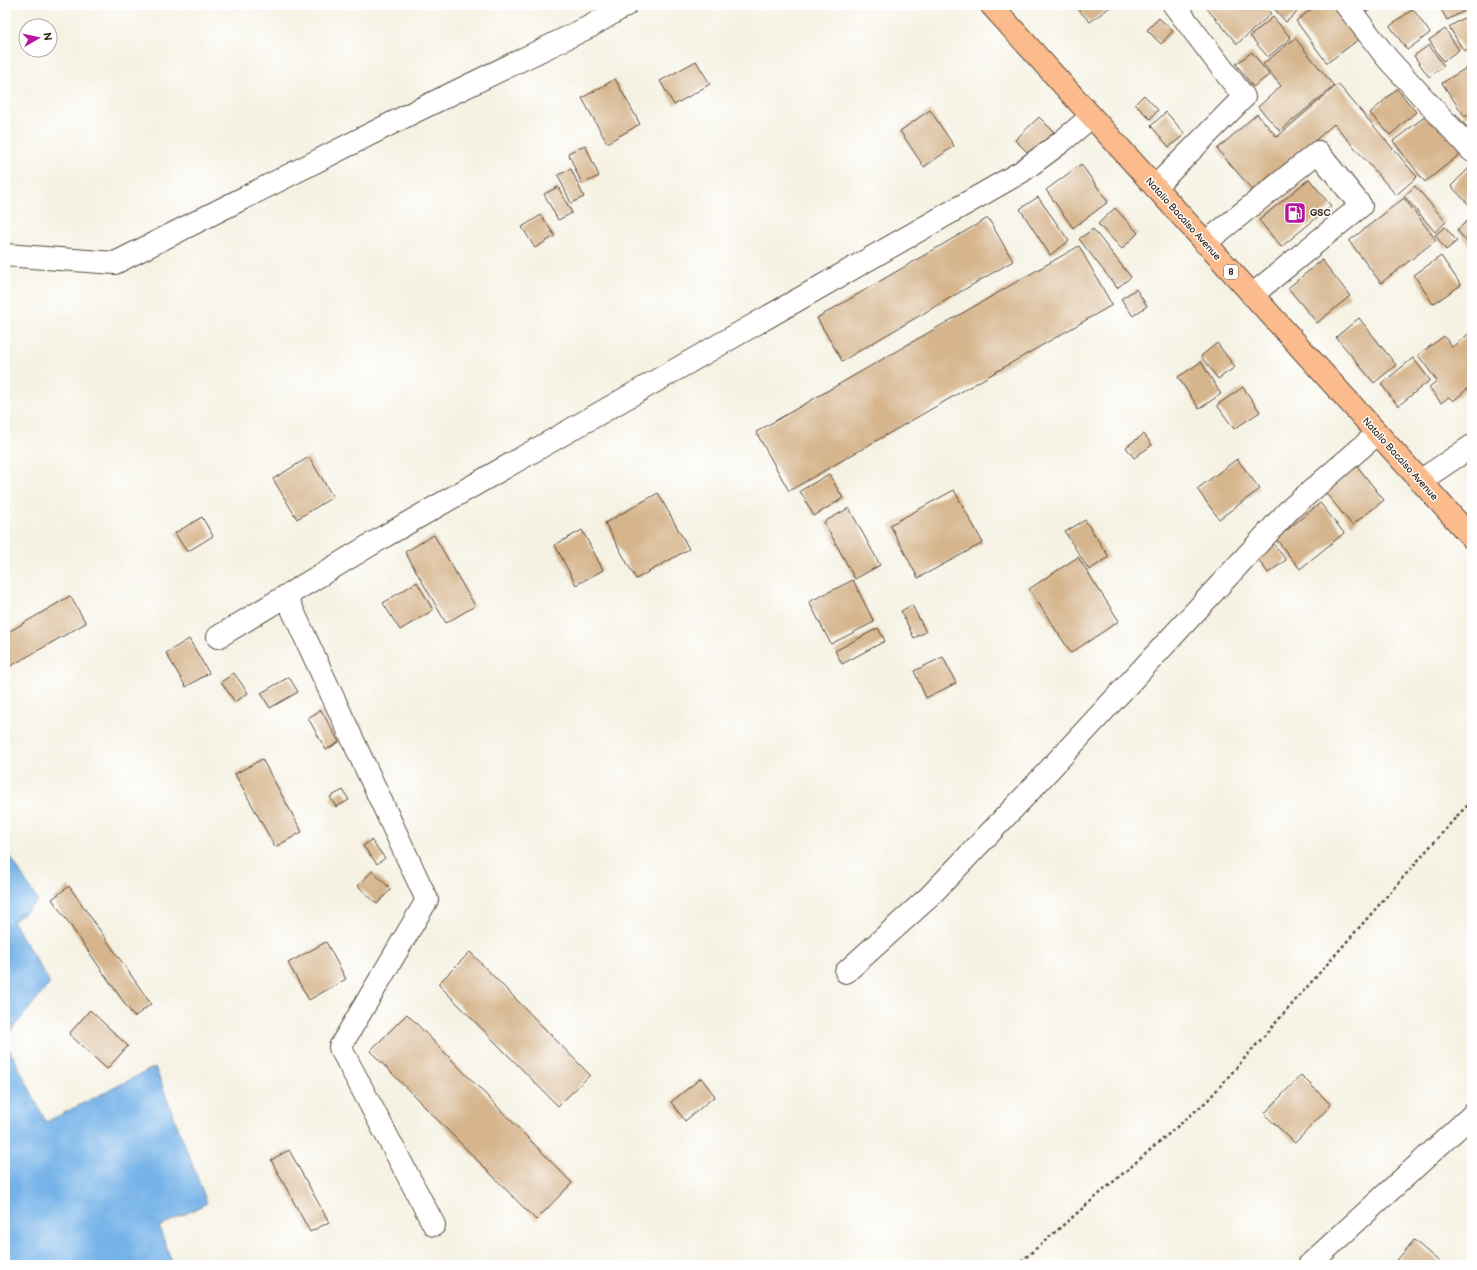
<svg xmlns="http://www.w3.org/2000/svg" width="1477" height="1270" viewBox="0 0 1477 1270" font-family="'Balsamiq Sans',sans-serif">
<rect width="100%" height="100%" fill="#fff"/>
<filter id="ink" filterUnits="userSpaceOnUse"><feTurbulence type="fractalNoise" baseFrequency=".025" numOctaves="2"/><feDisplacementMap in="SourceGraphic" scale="8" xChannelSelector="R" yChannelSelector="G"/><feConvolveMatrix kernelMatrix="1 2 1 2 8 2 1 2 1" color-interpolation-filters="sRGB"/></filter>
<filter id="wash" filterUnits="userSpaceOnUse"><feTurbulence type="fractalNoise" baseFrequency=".012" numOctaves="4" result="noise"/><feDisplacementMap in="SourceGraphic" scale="16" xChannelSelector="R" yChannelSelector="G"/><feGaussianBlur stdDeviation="0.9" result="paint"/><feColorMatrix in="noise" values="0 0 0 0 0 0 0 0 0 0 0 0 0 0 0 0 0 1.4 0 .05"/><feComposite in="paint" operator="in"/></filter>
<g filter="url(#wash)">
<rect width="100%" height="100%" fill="#f5f2e3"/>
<path fill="#75b2e8" stroke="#586e83" d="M 5,848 L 38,901 L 13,922 L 50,983 L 5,1038 Z
M 5,1040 L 46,1122 L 155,1067 L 207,1203 L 159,1227 L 173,1265 L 5,1265 Z"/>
<g id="blocks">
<path fill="#d6b58d" d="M 1074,5 L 1113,5 L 1090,22 Z
M 1204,5 L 1264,5 L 1271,14 L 1237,44 Z
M 1271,5 L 1305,5 L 1286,22 Z
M 1317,5 L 1338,5 L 1362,37 L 1327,63 L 1296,21 Z
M 1355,5 L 1376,5 L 1362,15 Z
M 1439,5 L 1464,5 L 1466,10 L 1447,20 Z
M 1466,5 L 1472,5 L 1472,14 Z
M 1413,9 L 1430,33 L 1407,50 L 1390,26 Z
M 1273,17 L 1291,38 L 1268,57 L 1250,36 Z
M 1159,18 L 1173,31 L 1161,44 L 1147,30 Z
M 1464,18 L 1472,31 L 1472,46 L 1464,51 L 1449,27 Z
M 1445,29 L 1459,50 L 1443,61 L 1429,40 Z
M 1295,38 L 1334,86 L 1280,131 L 1258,107 L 1281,86 L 1263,64 Z
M 1429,45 L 1444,66 L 1429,77 L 1414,56 Z
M 1252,52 L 1269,75 L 1253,87 L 1236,64 Z
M 696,61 L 710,84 L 674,105 L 660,81 Z
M 1466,68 L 1472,77 L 1472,112 L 1465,117 L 1442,83 Z
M 615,79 L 640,124 L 607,143 L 582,98 Z
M 1338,84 L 1417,177 L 1396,195 L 1334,124 L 1255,193 L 1217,149 L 1257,114 L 1277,137 Z
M 1397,89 L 1416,112 L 1390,135 L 1370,113 Z
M 1144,95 L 1158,110 L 1150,119 L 1135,104 Z
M 930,110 L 954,146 L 924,167 L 900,131 Z
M 1432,111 L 1464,151 L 1425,182 L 1393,141 Z
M 1166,112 L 1185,134 L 1169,147 L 1151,126 Z
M 1456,114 L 1470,131 L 1463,137 L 1449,119 Z
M 1039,117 L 1054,132 L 1030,155 L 1015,140 Z
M 585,145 L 599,176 L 582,184 L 568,153 Z
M 1081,164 L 1108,202 L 1073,228 L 1046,190 Z
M 1472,165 L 1472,208 L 1451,186 Z
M 571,169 L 584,197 L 571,203 L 558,175 Z
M 1309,179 L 1331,206 L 1281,247 L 1259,220 Z
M 1415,186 L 1446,222 L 1435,232 L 1404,196 Z
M 558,187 L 572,213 L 558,220 L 544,194 Z
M 1038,197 L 1069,241 L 1050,255 L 1020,209 Z
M 1404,198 L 1436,240 L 1381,283 L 1349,241 Z
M 1115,208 L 1138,233 L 1122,249 L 1098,224 Z
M 541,215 L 555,236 L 535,248 L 522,227 Z
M 1472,217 L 1472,248 L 1457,230 Z
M 988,218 L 1013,261 L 842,361 L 817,318 Z
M 1445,227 L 1457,241 L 1446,250 L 1435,235 Z
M 1093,229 L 1131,277 L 1117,288 L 1079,239 Z
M 1079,246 L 1112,305 L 789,491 L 756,432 Z
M 1441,256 L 1461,285 L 1433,304 L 1414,275 Z
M 1322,260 L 1350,296 L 1317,323 L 1288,288 Z
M 1136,289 L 1147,306 L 1133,316 L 1121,299 Z
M 1359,318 L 1396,365 L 1374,383 L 1336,337 Z
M 1471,332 L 1472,385 L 1453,401 L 1449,397 L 1441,403 L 1429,387 L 1437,381 L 1418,355 L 1444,336 L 1452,347 Z
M 1217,343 L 1235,367 L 1218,379 L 1201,356 Z
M 1413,358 L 1430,380 L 1398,406 L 1381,384 Z
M 1201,362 L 1221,394 L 1199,409 L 1178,377 Z
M 1243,387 L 1260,412 L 1234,429 L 1217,405 Z
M 1144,434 L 1152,445 L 1134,458 L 1126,447 Z
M 309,457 L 333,497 L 297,519 L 273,479 Z
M 1237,459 L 1260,489 L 1219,519 L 1197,489 Z
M 1357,466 L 1384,500 L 1352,525 L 1325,492 Z
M 829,474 L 843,498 L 814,516 L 800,491 Z
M 954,490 L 983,543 L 918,578 L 890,525 Z
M 658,493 L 689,549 L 636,579 L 605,523 Z
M 1320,503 L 1344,533 L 1300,569 L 1276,539 Z
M 849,508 L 880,565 L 855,579 L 824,522 Z
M 202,517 L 213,536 L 187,552 L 175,533 Z
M 1085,520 L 1109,557 L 1089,570 L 1065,532 Z
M 582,530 L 603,570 L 576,585 L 555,545 Z
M 434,535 L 475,606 L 446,623 L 405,552 Z
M 1272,542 L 1286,560 L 1268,573 L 1255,555 Z
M 1078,557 L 1119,621 L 1071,653 L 1029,589 Z
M 853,580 L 874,622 L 831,644 L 809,602 Z
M 417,582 L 433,610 L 400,630 L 383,603 Z
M 70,596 L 86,623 L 9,667 L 5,660 L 5,634 Z
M 912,605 L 926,632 L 914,638 L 901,611 Z
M 878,628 L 885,641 L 842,664 L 835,651 Z
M 189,639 L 209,673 L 186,687 L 166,653 Z
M 943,657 L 956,683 L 926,698 L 914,671 Z
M 234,673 L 248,693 L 235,702 L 221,682 Z
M 289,677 L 298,692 L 270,708 L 261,693 Z
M 321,710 L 339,742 L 326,750 L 308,718 Z
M 262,759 L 302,832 L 275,847 L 235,774 Z
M 343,790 L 349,800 L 336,807 L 330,797 Z
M 371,840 L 385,858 L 377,864 L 363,846 Z
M 372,871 L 391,889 L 377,904 L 358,886 Z
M 69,886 L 151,1004 L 134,1017 L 52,899 Z
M 326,942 L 346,979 L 309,1000 L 288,963 Z
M 470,952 L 590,1075 L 558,1106 L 438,984 Z
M 90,1010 L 128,1046 L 107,1069 L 69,1034 Z
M 407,1014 L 572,1183 L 536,1220 L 370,1051 Z
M 1301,1075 L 1331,1105 L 1295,1143 L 1264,1114 Z
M 701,1078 L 715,1096 L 685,1121 L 671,1102 Z
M 289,1150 L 329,1222 L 310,1232 L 271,1160 Z
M 1414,1240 L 1443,1265 L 1393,1265 Z"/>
</g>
</g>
<g filter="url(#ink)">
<use href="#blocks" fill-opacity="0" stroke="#57483c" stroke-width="1"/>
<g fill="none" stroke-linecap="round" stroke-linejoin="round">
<g stroke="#57483c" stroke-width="24">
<path id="minor" d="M 1346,5 L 1387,58 L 1472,151
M 1155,187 L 1244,97 L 1174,5
M 1205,243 L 1318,152 L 1361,206 L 1252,295
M 5,255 L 115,263 L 418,110 L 591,26 L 626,5
M 1420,481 L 1472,446
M 286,596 L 427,900 L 340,1047 L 434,1225
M 218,637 L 385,536 L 1021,172 L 1060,143 L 1091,117
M 846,972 L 929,897 L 1026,795 L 1289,510 L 1377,434
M 1309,1265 L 1472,1115"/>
</g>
<g stroke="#57483c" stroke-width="24">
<path id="highway" d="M 991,5 L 1472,538"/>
</g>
<path stroke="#57483c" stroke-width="2.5" stroke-dasharray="3 3" stroke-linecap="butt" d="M 1017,1265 L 1208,1100 L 1457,816 L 1472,801"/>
<use href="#minor" stroke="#fff" stroke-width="22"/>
<use href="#highway" stroke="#fbbb8c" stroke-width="22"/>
</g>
</g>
<defs>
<g id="fuel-square" transform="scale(1.15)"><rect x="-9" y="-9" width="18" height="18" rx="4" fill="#b5179e" stroke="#fff"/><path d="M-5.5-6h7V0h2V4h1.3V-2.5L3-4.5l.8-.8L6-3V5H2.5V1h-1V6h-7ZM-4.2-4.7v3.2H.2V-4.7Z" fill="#fff"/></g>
</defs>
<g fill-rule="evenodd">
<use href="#fuel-square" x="1295" y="213"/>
</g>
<g text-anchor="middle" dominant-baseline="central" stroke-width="3" stroke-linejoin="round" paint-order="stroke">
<rect fill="#fff" stroke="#766a62" stroke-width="1" x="1224" y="265" width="14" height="14" rx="3"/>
<g font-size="9" font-weight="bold" fill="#3b2a1e">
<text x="1231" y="272">8</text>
</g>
<g font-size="10" font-weight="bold" fill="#3b2a1e" stroke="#fff" text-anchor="start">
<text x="1310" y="213">GSC</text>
</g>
<g font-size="10" fill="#3b2a1e" stroke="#fff">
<text transform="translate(1183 219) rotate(48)">Natalio Bacalso Avenue</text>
<text transform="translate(1400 459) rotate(48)">Natalio Bacalso Avenue</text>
</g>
</g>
<rect width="1477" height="1270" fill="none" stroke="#fff" stroke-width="20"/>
<g transform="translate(38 38) rotate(81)"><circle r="19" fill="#ffffff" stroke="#b1aaa5"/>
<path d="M0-3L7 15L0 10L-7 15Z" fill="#b5179e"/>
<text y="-6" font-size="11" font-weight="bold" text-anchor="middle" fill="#3b2a1e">N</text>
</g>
</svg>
